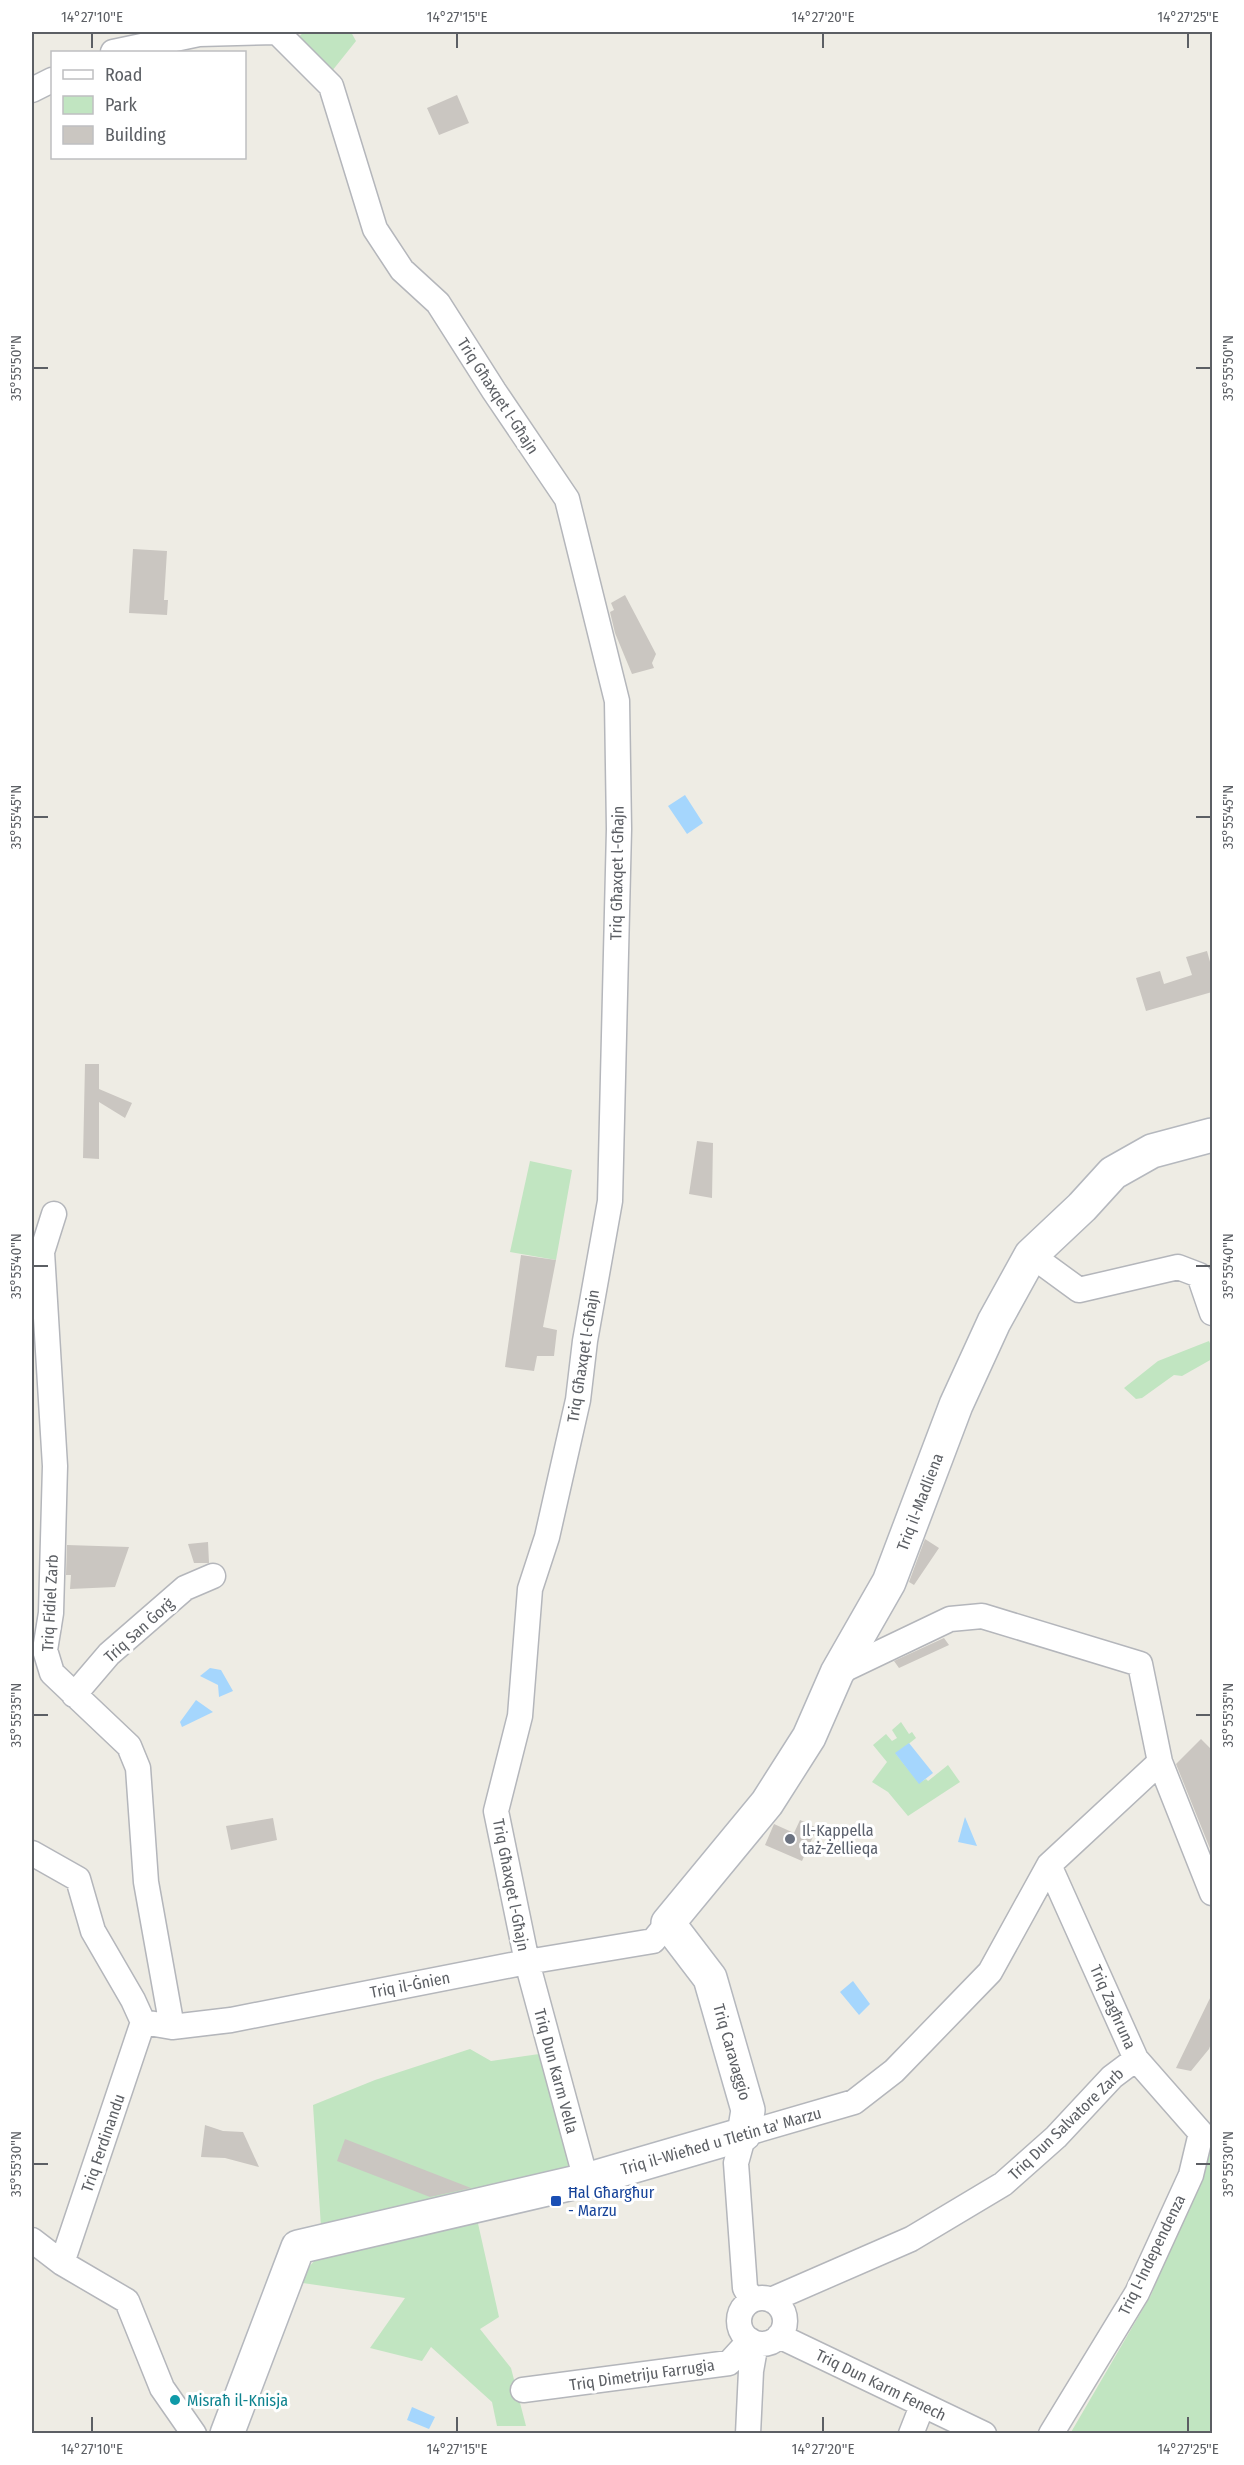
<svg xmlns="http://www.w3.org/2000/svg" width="1244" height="2465" viewBox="0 0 1244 2465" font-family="'Fira Sans Condensed',sans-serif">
<rect width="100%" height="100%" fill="#eeece4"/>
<path fill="#c1e5c1" d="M 304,32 L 351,32 L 356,41 L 328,76 L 295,40 Z
M 530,1161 L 572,1170 L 556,1260 L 510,1252 Z
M 1209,1341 L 1212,1348 L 1212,1359 L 1182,1376 L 1174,1375 L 1142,1398 L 1136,1399 L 1124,1388 L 1158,1361 Z
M 901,1722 L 909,1734 L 912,1732 L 916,1738 L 896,1754 L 919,1783 L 926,1779 L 928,1781 L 948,1765 L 960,1782 L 908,1816 L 888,1792 L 872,1782 L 887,1762 L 873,1745 L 886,1734 L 892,1741 L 897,1738 L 892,1730 Z
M 470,2049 L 491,2061 L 546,2053 L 570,2167 L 321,2227 L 313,2105 L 375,2080 Z
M 1210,2150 L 1212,2152 L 1212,2433 L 1070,2434 L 1151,2295 Z
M 477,2219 L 499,2317 L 480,2329 L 511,2368 L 526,2426 L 497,2426 L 492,2402 L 431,2347 L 422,2361 L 370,2348 L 405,2298 L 296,2282 L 315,2260 Z"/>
<path fill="#a5d6fd" d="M 685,795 L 703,823 L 687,834 L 668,806 Z
M 210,1668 L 221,1670 L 233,1691 L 219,1697 L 218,1685 L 200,1676 Z
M 196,1700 L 213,1712 L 182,1727 L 180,1722 Z
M 909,1743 L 933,1773 L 919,1784 L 895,1753 Z
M 965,1817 L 977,1846 L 958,1842 Z
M 853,1981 L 870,2004 L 859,2015 L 840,1992 Z
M 412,2407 L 435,2417 L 429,2429 L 407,2420 Z"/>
<path fill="#cac6c1" d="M 457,95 L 469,123 L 439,135 L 427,108 Z
M 133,549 L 167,551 L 164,600 L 168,600 L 167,615 L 129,613 Z
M 625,595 L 656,654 L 652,663 L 654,668 L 632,674 L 615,633 L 610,612 L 614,610 L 611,603 Z
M 1207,951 L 1212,969 L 1212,992 L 1146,1011 L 1136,978 L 1160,971 L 1164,984 L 1192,975 L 1186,957 Z
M 85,1064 L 99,1064 L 99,1089 L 132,1103 L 125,1118 L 99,1102 L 99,1159 L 83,1158 Z
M 697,1141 L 713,1143 L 712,1198 L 689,1194 Z
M 521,1255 L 556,1260 L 543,1327 L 557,1330 L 554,1356 L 537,1356 L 534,1371 L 505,1367 Z
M 925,1539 L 939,1548 L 914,1585 L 909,1582 Z
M 208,1542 L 209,1563 L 194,1563 L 188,1544 Z
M 67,1545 L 129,1547 L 115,1587 L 70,1589 L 71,1575 L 66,1575 Z
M 944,1638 L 949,1645 L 899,1668 L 894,1661 Z
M 1201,1739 L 1212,1750 L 1212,1851 L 1211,1851 L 1176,1764 Z
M 273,1818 L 277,1840 L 231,1850 L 226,1826 Z
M 800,1820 L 817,1828 L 802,1861 L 765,1845 L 774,1824 L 794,1833 Z
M 1212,1994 L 1212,2041 L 1209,2049 L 1191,2071 L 1176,2068 Z
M 205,2125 L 223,2131 L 243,2132 L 259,2167 L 225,2158 L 201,2157 Z
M 345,2139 L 471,2188 L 430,2197 L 337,2161 Z"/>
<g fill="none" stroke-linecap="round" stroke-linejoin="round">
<g stroke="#b4b6bb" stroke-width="27">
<path id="street" d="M 113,52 L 199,34 L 277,32 L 331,86 L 375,229 L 402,270 L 438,303 L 494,391 L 567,499 L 617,701 L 619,829 L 610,1201 L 585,1341 L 578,1400 L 547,1537 L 530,1589 L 520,1716 L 496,1811 L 527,1962 L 586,2180
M 32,90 L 52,80
M 54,1214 L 42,1252 L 55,1466 L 51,1613 L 45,1650 L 52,1673 L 129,1746 L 138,1768 L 146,1882 L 172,2027
M 1031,1255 L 1079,1290 L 1178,1267 L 1199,1275 L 1212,1313
M 837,1673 L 950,1619 L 982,1616 L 1140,1664 L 1160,1762 L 1212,1893
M 74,1695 L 109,1654 L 185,1588 L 213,1576
M 32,1853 L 78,1879 L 93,1931 L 133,2000 L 143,2022
M 1049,1865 L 1136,2059 L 1201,2133 L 1191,2175 L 1137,2293 L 1051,2434
M 143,2022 L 172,2027 L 231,2020 L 527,1962 L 653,1941 L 668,1923
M 32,2240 L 62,2263 L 127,2301 L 162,2388 L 194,2434
M 62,2263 L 143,2022
M739 2321a23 23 0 1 1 46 0a23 23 0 1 1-46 0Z
M 752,2300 L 745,2288 L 736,2163 L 744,2134 L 854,2102 L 894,2071 L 990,1972 L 1049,1865 L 1160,1762
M 771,2300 L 911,2239 L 1003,2184 L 1056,2137 L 1112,2077 L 1136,2059
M 779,2336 L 984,2434
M 523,2390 L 729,2363 L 750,2340
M 748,2434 L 751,2371 L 756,2343
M 911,2434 L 922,2406"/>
</g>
<g stroke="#b5b8be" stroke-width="36">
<path id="secondary" d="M 227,2434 L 298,2247 L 586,2180 L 744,2134 L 748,2110 L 710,1978 L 668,1923 L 767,1803 L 809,1737 L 837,1673 L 889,1582 L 956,1405 L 994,1322 L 1031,1255 L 1082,1207 L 1113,1173 L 1152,1151 L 1212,1135"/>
</g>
<use href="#street" stroke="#fff" stroke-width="24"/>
<use href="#secondary" stroke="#fff" stroke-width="33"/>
</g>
<path fill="none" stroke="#5c5f64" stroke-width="2" d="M 92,33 L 92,48M 457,33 L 457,48M 823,33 L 823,48M 1188,33 L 1188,48M 33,368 L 48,368M 1196,368 L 1211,368M 33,817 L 48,817M 1196,817 L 1211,817M 33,1266 L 48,1266M 1196,1266 L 1211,1266M 33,1715 L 48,1715M 1196,1715 L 1211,1715M 33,2164 L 48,2164M 1196,2164 L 1211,2164M 92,2417 L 92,2432M 457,2417 L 457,2432M 823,2417 L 823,2432M 1188,2417 L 1188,2432"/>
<circle fill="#6b7280" stroke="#fff" stroke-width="2" cx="790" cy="1839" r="6"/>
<rect fill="#1a4fb4" stroke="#fff" stroke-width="2" x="550" y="2195" width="12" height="12" rx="3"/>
<circle fill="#0f9aa8" stroke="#fff" stroke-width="2" cx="175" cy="2400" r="6"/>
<g text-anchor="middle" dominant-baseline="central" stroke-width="6" stroke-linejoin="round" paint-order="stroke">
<g font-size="16" fill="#5c5f64" stroke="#fff">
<text transform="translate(498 396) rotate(57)">Triq Għaxqet l-Għajn</text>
<text transform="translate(617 873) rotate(-89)">Triq Għaxqet l-Għajn</text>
<text transform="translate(583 1356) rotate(-81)">Triq Għaxqet l-Għajn</text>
<text transform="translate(920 1502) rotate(-69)">Triq il-Madliena</text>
<text transform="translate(50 1603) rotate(-87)">Triq Fidiel Zarb</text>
<text transform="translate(139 1630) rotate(-42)">Triq San Ġorġ</text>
<text transform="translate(511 1885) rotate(79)">Triq Għaxqet l-Għajn</text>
<text transform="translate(410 1985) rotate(-11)">Triq il-Ġnien</text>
<text transform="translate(1113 2007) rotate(66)">Triq Zagħruna</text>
<text transform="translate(732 2052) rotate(74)">Triq Caravaggio</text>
<text transform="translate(556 2071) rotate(75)">Triq Dun Karm Vella</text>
<text transform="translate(1066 2124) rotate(-44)">Triq Dun Salvatore Zarb</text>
<text transform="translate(721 2141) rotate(-16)">Triq il-Wieħed u Tletin ta' Marzu</text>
<text transform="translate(103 2143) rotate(-71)">Triq Ferdinandu</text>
<text transform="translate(1152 2255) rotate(-64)">Triq l-Independenza</text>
<text transform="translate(642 2375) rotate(-8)">Triq Dimetriju Farrugia</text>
<text transform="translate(881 2385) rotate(26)">Triq Dun Karm Fenech</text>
</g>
<g font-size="16" fill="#5b616d" stroke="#fff" text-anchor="start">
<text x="802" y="1830">Il-Kappella<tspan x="802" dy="18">taż-Żellieqa</tspan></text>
</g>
<g font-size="16" fill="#164399" stroke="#fff" text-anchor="start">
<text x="568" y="2192">Ħal Għargħur<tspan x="568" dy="18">- Marzu</tspan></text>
</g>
<g font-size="16" fill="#0d838f" stroke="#fff" text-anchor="start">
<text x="187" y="2400">Misraħ il-Knisja</text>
</g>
</g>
<rect width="1244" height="2465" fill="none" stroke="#ffffff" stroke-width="66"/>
<rect x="51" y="51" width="195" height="108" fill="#ffffff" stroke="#bebfc1" stroke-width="1.5"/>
<rect x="63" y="70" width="30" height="9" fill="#ffffff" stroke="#bebfc1" stroke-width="1.5"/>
<text x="105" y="81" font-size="18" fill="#5c5f64">Road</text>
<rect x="63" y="96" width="30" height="18" fill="#c1e5c1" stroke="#bebfc1" stroke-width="1.5"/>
<text x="105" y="111" font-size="18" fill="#5c5f64">Park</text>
<rect x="63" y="126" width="30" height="18" fill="#cac6c1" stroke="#bebfc1" stroke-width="1.5"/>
<text x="105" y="141" font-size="18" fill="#5c5f64">Building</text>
<rect x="33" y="33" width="1178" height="2399" fill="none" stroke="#5c5f64" stroke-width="2"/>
<g font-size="15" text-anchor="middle" fill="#5c5f64">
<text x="92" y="22">14°27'10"E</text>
<text x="457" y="22">14°27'15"E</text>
<text x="823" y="22">14°27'20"E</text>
<text x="1188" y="22">14°27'25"E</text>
<text transform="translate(16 368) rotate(-90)" y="5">35°55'50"N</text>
<text transform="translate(1228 368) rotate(-90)" y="5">35°55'50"N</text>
<text transform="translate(16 817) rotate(-90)" y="5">35°55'45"N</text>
<text transform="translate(1228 817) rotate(-90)" y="5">35°55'45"N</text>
<text transform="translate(16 1266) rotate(-90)" y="5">35°55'40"N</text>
<text transform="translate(1228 1266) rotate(-90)" y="5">35°55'40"N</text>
<text transform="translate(16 1715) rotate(-90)" y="5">35°55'35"N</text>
<text transform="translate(1228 1715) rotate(-90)" y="5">35°55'35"N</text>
<text transform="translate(16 2164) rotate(-90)" y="5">35°55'30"N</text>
<text transform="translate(1228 2164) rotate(-90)" y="5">35°55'30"N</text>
<text x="92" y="2454">14°27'10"E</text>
<text x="457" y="2454">14°27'15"E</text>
<text x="823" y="2454">14°27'20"E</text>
<text x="1188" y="2454">14°27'25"E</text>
</g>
</svg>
